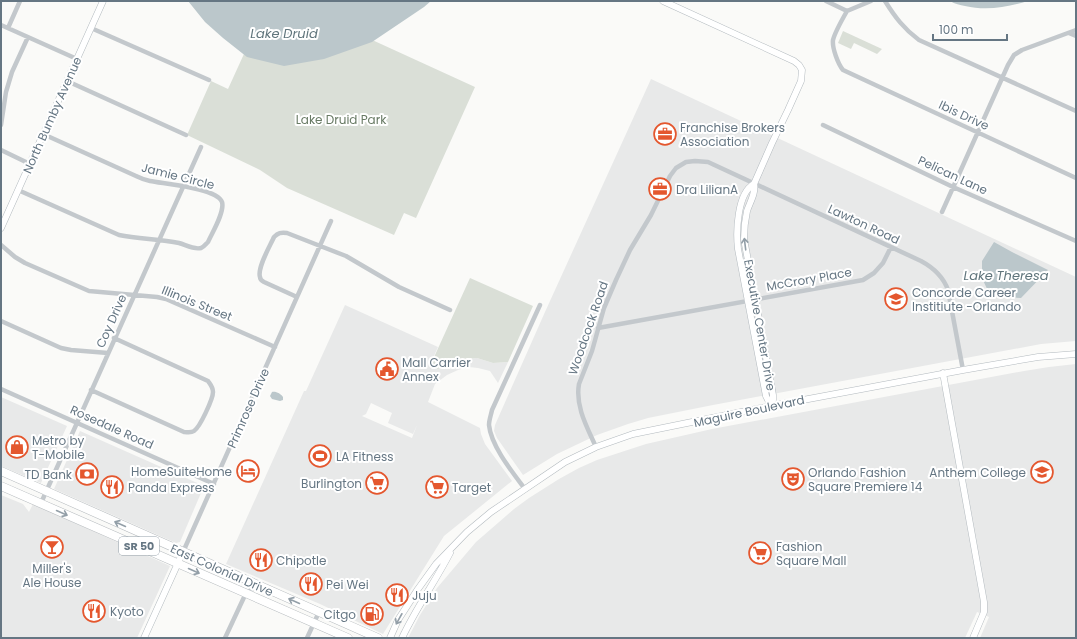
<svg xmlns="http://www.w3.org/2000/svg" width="1077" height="639" viewBox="0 0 1077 639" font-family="Poppins,sans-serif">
<rect width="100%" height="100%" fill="#fafaf8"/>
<path fill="#e8e9e9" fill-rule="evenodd" d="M 651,79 L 1076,277 L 1076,341 L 1041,344 L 1020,348 L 713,405 L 648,418 L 628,424 L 597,435 L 557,454 L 523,475 L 497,438 L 494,431 L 495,425 L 545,312 Z
M 345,305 L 438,347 L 430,365 L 438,369 L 445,365 L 465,359 L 477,358 L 493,363 L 508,362 L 498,383 L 490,371 L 478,368 L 469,367 L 458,370 L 447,375 L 435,384 L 428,402 L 480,428 L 481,434 L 485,444 L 512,481 L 444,536 L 383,634 L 320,604 L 226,564 L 304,391 L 306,391 ZM 371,403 L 392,413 L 388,423 L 413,434 L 417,425 L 412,438 L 362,416 L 366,414 Z
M 1076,364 L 1076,638 L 980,638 L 989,617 L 977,612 L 965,638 L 408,638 L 420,615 L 437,588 L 476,542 L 514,509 L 529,498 L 559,479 L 579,468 L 597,460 L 646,444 L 712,429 L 1024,371 L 1049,367 Z
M 1,397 L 67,426 L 41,483 L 1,466 Z
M 80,431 L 204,486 L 180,542 L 176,543 L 54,489 Z
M 1,495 L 23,504 L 29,512 L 33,504 L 170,566 L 137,638 L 1,638 Z"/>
<path fill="#dadfd7" d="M 268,1 L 287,1 L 475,87 L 416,218 L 404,213 L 394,235 L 287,188 L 260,170 L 187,135 L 211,81 L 228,89 Z
M 843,31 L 882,49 L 877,54 L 854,43 L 851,49 L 838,43 Z
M 470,278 L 533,306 L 508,362 L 493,363 L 477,358 L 465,359 L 445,365 L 438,369 L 430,366 Z"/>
<path fill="#bbc7cb" d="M 188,1 L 431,1 L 424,7 L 372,42 L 324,59 L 284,66 L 247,57 L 223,38 L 205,22 Z
M 950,1 L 1028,1 C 1008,7 987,11 965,6 C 960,5 955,4 950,1 Z
M 994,242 L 1012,252 L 1048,270 L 1021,298 L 1002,297 L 988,291 L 982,278 L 982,261 Z
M 272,392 C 276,391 281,394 283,397 L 283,400 L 280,401 L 272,399 L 270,396 Z"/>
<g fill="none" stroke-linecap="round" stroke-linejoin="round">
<g stroke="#b3babf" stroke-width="7">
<path id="secondary" d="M 663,1 L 794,61 L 799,65 L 802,70 L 801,81 L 788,110 L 772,143 L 754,184 C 737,193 736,232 738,249 L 766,396 L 771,406
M 754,184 C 756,193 750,202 747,211 C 745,220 744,230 744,239 L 773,395 L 773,400 L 771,406
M 1,228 L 103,1
M 943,373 L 984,602 L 984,612 L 973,638
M 144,638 L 183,552
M 390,638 L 398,620 L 418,589 L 436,564 L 467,532 L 491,512 L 565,462 L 596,447 L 633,434 L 771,406 L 963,370 L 1038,357 L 1076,354
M 402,638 C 416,608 435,582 450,553"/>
</g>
<g stroke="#b4b9bd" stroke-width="9">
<path id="highway" d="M 1,471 L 378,638
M 1,486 L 348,638"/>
</g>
<path stroke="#c3c8cc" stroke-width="4.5" d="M 826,1 L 847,11
M 871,1 L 847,11 C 843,18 835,32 833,40 C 832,48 838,64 843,70 L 1076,178
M 885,1 C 895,17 904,29 919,40 L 1076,111
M 1,25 L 77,59
M 8,28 L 20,1
M 91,28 L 209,80
M 1069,33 L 1076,36
M 67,81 L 186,135
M 1,125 L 6,92 L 12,72 L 28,37
M 823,125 L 953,187 L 1076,241
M 1,150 L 30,164
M 18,190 L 119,235 C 139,239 159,239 179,243 C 186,245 194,250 201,248 C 204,247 206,244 208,242 C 212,233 225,212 222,202 C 217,188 165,184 150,181 C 145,180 140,178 136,176 L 43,134
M 942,212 L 1008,65 L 1014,55 L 1022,50 L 1076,30
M 1,245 L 15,257 L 25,263 L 89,291 L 157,297 L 166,299 L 275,347
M 297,297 L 264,282 C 262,281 260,280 260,277 C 257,268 270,246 274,237 C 278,233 281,232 287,233 L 346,256 L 399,287 L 450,310
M 1,321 L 61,348 L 71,350 L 108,353
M 598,328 L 863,280 L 874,273 L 883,263 L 891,247
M 1,389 L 214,484
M 91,390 L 184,432 C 188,432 191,433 194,431 C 200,427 213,399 213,392 C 213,387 210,384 208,381 L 114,338
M 596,447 C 587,427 575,406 579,384 L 592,351 L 604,308 L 616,280 L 630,250 L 651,215 L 670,176 L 676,168 L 686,162 L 695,161 L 708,162 L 921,261 C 934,268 943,276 948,290 L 963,370
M 525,489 C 513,473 491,446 489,425 C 489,420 491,415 492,410 L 540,305
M 41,503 L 201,147
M 183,552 L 331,221
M 225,638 L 246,593 L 258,586
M 307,638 L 319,612"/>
<use href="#secondary" stroke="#fff" stroke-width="6"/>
<use href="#highway" stroke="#fff" stroke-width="8"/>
</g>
<defs><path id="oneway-shaft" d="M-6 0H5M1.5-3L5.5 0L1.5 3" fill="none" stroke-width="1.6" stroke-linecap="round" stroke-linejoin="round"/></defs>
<g stroke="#939fa8">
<use href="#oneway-shaft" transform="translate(745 244) rotate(-97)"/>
<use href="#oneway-shaft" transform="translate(62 513) rotate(24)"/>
<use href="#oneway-shaft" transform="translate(120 524) rotate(-156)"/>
<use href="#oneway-shaft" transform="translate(194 571) rotate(24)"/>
<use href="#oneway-shaft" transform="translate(294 601) rotate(-156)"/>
<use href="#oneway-shaft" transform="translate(399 619) rotate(119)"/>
</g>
<defs>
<g id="office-ring" transform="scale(1.15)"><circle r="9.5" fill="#fff" stroke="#e4572e" stroke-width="1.5"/><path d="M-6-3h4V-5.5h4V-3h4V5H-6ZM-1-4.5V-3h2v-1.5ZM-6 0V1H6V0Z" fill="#e4572e"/></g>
<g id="university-ring" transform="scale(1.15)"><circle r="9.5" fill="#fff" stroke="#e4572e" stroke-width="1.5"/><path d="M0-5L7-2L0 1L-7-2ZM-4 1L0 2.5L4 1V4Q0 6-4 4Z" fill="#e4572e"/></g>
<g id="civic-ring" transform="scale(1.15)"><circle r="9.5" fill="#fff" stroke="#e4572e" stroke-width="1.5"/><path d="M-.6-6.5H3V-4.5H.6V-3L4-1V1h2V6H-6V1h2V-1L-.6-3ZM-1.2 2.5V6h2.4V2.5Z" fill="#e4572e"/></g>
<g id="shop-ring" transform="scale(1.15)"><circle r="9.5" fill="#fff" stroke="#e4572e" stroke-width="1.5"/><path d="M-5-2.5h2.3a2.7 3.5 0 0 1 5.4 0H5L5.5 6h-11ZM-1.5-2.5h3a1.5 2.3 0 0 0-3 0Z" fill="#e4572e"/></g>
<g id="stadium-ring" transform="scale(1.15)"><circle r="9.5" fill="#fff" stroke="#e4572e" stroke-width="1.5"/><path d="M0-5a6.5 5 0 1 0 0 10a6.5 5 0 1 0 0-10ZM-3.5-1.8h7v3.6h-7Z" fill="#e4572e"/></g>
<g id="hotel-ring" transform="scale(1.15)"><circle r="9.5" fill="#fff" stroke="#e4572e" stroke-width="1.5"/><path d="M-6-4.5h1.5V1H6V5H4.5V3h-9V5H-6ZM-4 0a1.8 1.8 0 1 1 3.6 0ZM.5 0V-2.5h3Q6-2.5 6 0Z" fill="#e4572e"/></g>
<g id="bank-ring" transform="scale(1.15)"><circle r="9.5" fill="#fff" stroke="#e4572e" stroke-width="1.5"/><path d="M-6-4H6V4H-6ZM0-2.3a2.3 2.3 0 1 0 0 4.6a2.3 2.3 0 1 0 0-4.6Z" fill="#e4572e"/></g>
<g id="theatre-ring" transform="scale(1.15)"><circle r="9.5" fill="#fff" stroke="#e4572e" stroke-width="1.5"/><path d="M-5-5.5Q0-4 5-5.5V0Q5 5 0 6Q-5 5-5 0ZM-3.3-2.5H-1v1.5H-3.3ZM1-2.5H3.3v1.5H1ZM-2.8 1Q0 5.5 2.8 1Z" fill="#e4572e"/></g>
<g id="supermarket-ring" transform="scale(1.15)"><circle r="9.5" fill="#fff" stroke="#e4572e" stroke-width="1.5"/><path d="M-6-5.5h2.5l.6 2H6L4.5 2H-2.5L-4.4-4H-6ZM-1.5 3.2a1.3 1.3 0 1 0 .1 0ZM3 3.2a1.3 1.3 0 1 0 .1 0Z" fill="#e4572e"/></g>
<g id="restaurant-ring" transform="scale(1.15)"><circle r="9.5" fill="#fff" stroke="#e4572e" stroke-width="1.5"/><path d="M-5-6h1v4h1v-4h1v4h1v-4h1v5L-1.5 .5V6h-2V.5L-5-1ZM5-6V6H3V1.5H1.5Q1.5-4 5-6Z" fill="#e4572e"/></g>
<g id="bar-ring" transform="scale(1.15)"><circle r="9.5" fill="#fff" stroke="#e4572e" stroke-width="1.5"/><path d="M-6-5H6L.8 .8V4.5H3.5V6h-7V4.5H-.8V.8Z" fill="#e4572e"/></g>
<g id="fuel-ring" transform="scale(1.15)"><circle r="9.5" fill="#fff" stroke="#e4572e" stroke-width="1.5"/><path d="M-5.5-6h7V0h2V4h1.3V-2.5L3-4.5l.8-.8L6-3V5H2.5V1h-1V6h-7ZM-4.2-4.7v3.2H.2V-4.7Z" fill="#e4572e"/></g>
</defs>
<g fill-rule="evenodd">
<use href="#office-ring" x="665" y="134"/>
<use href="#office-ring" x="660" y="189"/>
<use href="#university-ring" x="896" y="299"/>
<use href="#civic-ring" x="387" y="369"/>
<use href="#shop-ring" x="17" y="447"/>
<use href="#stadium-ring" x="320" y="456"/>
<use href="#hotel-ring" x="248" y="471"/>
<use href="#university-ring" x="1042" y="472"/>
<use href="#bank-ring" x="87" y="474"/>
<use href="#theatre-ring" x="793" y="479"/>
<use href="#supermarket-ring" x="377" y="483"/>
<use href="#restaurant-ring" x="112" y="487"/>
<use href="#supermarket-ring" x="437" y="487"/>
<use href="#bar-ring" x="52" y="547"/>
<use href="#supermarket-ring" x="760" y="553"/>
<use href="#restaurant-ring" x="261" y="560"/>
<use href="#restaurant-ring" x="311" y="584"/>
<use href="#restaurant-ring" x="397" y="595"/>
<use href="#restaurant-ring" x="94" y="611"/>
<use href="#fuel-ring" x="372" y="614"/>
</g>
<g text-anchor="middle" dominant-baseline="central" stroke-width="4" stroke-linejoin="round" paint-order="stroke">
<rect fill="#fff" stroke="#939fa8" stroke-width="1" x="119" y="537" width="40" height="18" rx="3"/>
<g font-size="11" font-weight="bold" fill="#657683">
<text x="139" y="546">SR 50</text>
</g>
<g font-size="12" fill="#657683" stroke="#fff">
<text transform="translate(52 115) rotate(-66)">North Bumby Avenue</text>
<text transform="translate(964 115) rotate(25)">Ibis Drive</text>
<text transform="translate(953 175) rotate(25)">Pelican Lane</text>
<text transform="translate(178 176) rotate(14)">Jamie Circle</text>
<text transform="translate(864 224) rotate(25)">Lawton Road</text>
<text transform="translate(809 279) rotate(-10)">McCrory Place</text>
<text transform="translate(197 303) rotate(22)">Illinois Street</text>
<text transform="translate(111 321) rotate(-66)">Coy Drive</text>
<text transform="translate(760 325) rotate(80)">Executive Center Drive</text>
<text transform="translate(588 328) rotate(-71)">Woodcock Road</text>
<text transform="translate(248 408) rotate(-66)">Primrose Drive</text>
<text transform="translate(749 411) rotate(-12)">Maguire Boulevard</text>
<text transform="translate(112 427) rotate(24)">Rosedale Road</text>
<text transform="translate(222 570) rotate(24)">East Colonial Drive</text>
</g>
<g font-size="12" fill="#687a64" stroke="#fff">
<text x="341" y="119">Lake Druid Park</text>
</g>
<g font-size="12" fill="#657683" stroke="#fff" text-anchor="start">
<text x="680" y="127">Franchise Brokers<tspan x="680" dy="14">Association</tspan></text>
<text x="676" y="189">Dra LilianA</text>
<text x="912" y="292">Concorde Career<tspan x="912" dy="14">Institiute -Orlando</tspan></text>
<text x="402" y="362">Mall Carrier<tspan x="402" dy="14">Annex</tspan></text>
<text x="32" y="440">Metro by<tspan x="32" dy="14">T-Mobile</tspan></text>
<text x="336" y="456">LA Fitness</text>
<text x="232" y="471" text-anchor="end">HomeSuiteHome</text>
<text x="808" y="472">Orlando Fashion<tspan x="808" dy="14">Square Premiere 14</tspan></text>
<text x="1026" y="472" text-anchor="end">Anthem College</text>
<text x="72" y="474" text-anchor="end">TD Bank</text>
<text x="362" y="483" text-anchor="end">Burlington</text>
<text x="128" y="487">Panda Express</text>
<text x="452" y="487">Target</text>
<text x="776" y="546">Fashion<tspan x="776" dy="14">Square Mall</tspan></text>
<text x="276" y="560">Chipotle</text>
<text x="52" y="568" text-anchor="middle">Miller's<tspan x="52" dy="14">Ale House</tspan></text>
<text x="326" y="584">Pei Wei</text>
<text x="412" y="595">Juju</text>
<text x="110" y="611">Kyoto</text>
<text x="356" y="614" text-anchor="end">Citgo</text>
</g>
<g font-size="13" font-style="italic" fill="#60757c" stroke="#fff">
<text x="284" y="33">Lake Druid</text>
<text x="1006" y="275">Lake Theresa</text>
</g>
</g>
<rect width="1077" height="639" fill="none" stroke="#657683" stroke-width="4"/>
<path d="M933 34v6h74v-6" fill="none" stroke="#657683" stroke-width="2"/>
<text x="939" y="34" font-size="12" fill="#657683" stroke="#ffffff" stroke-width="3" paint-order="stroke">100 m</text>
</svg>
